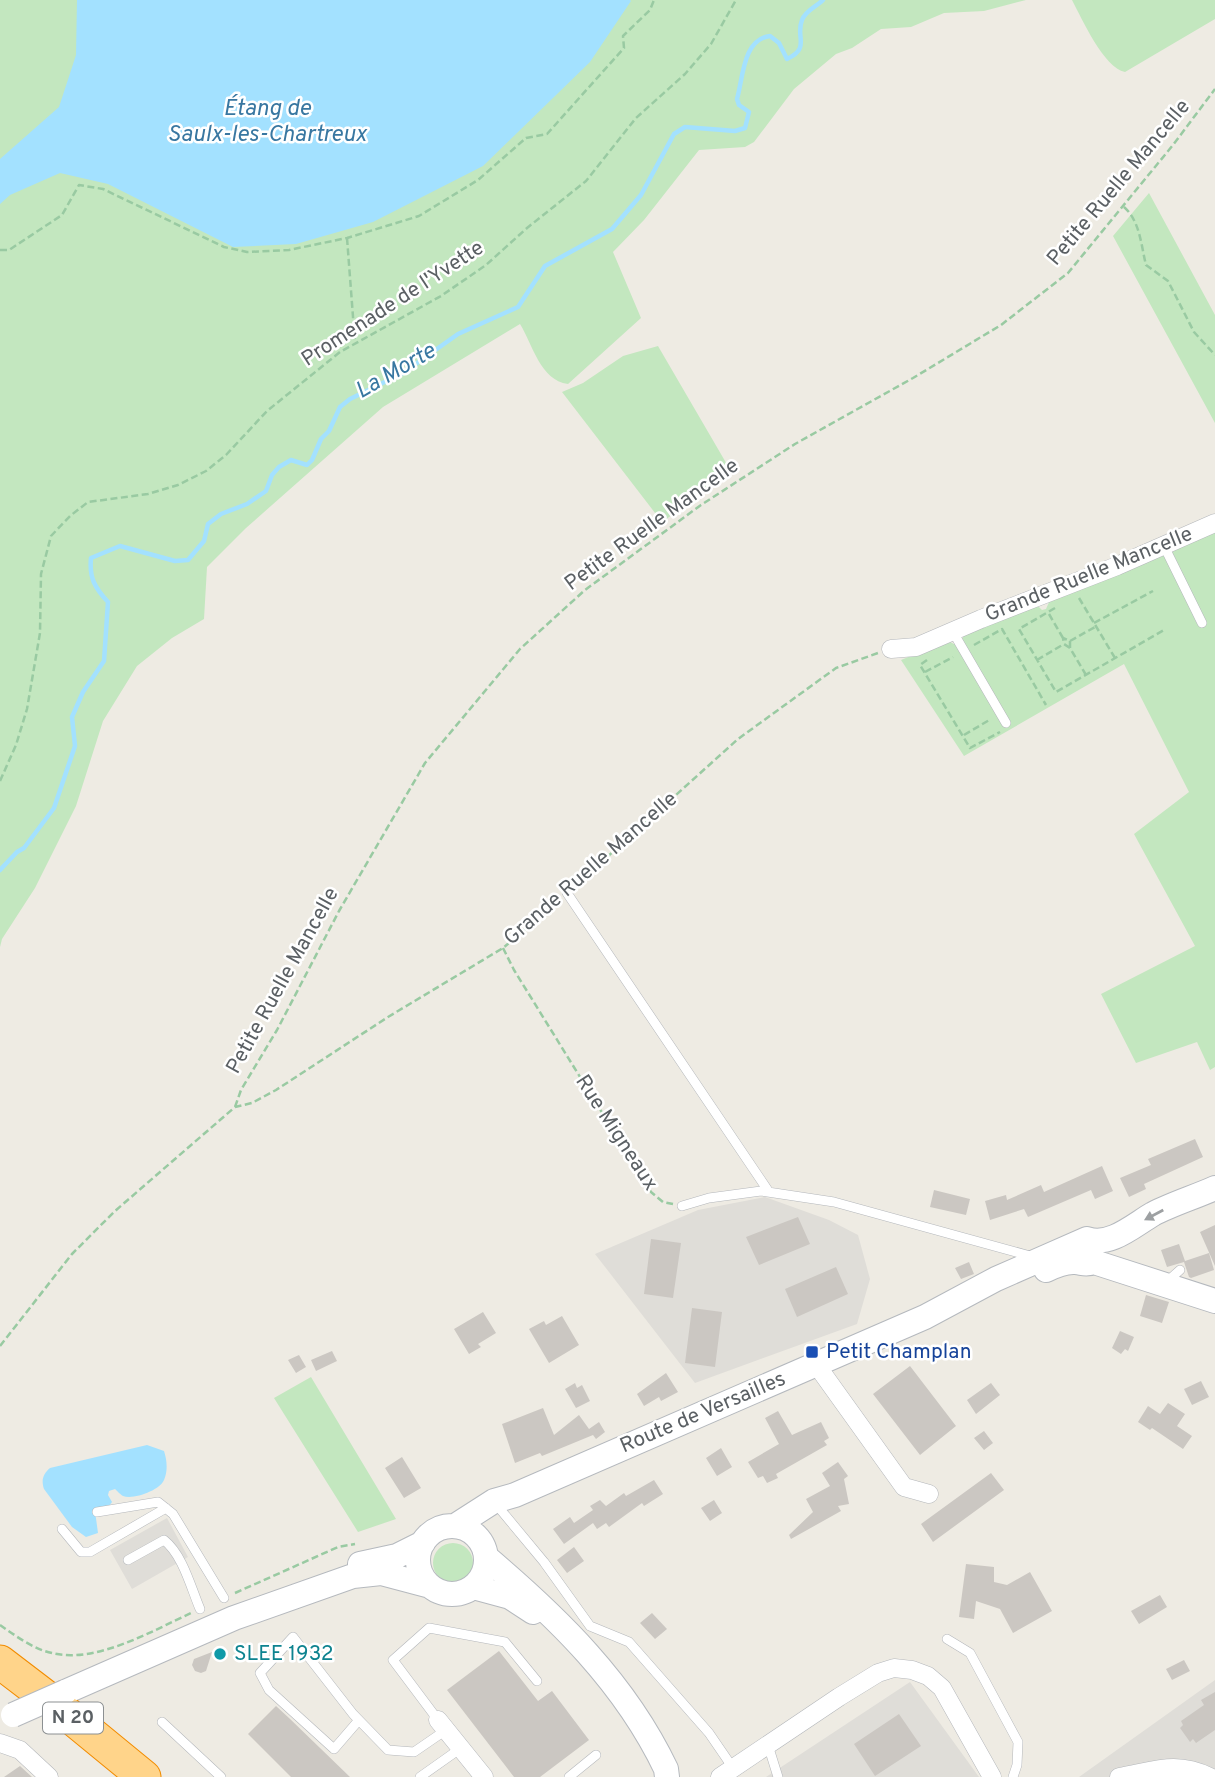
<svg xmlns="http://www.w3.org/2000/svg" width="1215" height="1777" viewBox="0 0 1215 1777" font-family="Overpass,sans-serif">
<rect width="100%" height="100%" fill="#eeebe3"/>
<path fill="#dfddd8" d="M 765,1197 L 829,1220 L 858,1235 L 870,1279 L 857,1324 L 695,1383 L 595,1254 L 698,1210 Z
M 167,1518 L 188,1557 L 132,1589 L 110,1550 Z
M 1215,1680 L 1215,1777 L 1079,1777 Z
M 910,1682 L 979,1777 L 766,1777 Z"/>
<path fill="#c3e7bf" d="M 0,0 L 1026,0 L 984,11 L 944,13 L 911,27 L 881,29 L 852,48 L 836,54 L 794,89 L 754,142 L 745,147 L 699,150 L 644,220 L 613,252 L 641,318 L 568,384 C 540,380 533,345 520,324 L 383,407 L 246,528 L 207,567 L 204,619 L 172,638 L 137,666 L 103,721 L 76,806 L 35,888 L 2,939 L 0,947 Z
M 1072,0 L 1215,0 L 1215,19 L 1125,72 C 1104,68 1082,19 1072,0 Z
M 1149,193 L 1215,315 L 1215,423 L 1113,236 Z
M 658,346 L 732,473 L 662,522 L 562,392 L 583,383 L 623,356 Z
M 1215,531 L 1215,1067 L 1210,1070 L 1197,1042 L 1136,1063 L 1101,994 L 1195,946 L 1134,834 L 1189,792 L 1124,664 L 964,756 L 901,660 L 948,641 L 954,644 L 963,638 L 962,634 L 1037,605 L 1042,610 L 1046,609 L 1050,600 Z
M 311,1377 L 396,1519 L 358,1532 L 274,1398 Z
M433 1563a20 20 0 1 1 40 0a20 20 0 1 1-40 0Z"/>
<path fill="#a3e1ff" d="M 77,0 L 630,0 L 631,1 L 590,62 L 483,166 L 373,222 L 296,244 L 233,247 L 108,184 L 60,173 L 10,195 L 0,204 L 0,159 L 59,107 L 76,55 Z
M 147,1445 L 164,1451 C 167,1460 168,1471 164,1480 C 160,1490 134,1500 123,1496 C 121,1495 117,1491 115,1489 L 109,1491 L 108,1495 L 112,1502 L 109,1506 L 95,1511 L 98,1533 L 86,1537 L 72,1527 L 44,1489 C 41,1480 43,1474 50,1468 Z"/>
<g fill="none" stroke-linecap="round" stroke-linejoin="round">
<path stroke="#a3e1ff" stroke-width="4.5" d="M 0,870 L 17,852 L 24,848 L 54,808 L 75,746 L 72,717 L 83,692 L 104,661 L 108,602 C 95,588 89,578 91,558 L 120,546 L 175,561 L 188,560 L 204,541 L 208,524 L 221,514 L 247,504 L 266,491 L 272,475 L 279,467 L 291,460 L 307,465 L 312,460 L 321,439 L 329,431 L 340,407 L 350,399 L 403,373 L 458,334 L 518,307 L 545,266 L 612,229 L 641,195 L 674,134 L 685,127 L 735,131 L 745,128 L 749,112 L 739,105 L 737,99 C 743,78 743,39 770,36 L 779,43 L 787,59 C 811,48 795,37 802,20 C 806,10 816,7 823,0"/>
</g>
<path fill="#cbc7c2" d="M 1195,1139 L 1203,1157 L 1144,1184 L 1146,1189 L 1129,1197 L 1120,1178 L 1151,1165 L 1148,1159 Z
M 1102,1166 L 1113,1191 L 1095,1199 L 1091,1190 L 1028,1217 L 1024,1209 L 990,1220 L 985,1201 L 1006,1195 L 1007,1200 L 1041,1185 L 1044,1192 Z
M 934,1190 L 970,1199 L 966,1215 L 930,1207 Z
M 798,1217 L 810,1244 L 759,1265 L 746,1237 Z
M 1215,1225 L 1215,1266 L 1200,1232 Z
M 651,1239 L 681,1243 L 673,1298 L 644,1294 Z
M 1179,1244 L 1185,1261 L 1209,1253 L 1214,1270 L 1191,1278 L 1189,1277 L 1184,1262 L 1167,1267 L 1161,1250 Z
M 969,1262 L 974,1274 L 961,1279 L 955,1268 Z
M 836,1267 L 848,1294 L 797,1317 L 785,1289 Z
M 1146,1295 L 1169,1302 L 1162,1323 L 1140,1316 Z
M 692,1308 L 722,1312 L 715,1367 L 685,1363 Z
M 483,1312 L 496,1333 L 478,1344 L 481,1347 L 469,1354 L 454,1329 Z
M 562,1316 L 579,1345 L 549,1363 L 529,1329 L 544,1321 L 546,1325 Z
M 1120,1331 L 1134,1337 L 1128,1351 L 1125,1349 L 1121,1354 L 1112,1348 Z
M 332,1351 L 337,1361 L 316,1371 L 311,1360 Z
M 299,1355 L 306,1367 L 296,1373 L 288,1360 Z
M 910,1366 L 956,1426 L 920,1455 L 873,1394 Z
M 666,1373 L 678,1392 L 661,1401 L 659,1397 L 644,1406 L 637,1394 Z
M 1201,1381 L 1209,1397 L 1192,1405 L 1184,1389 Z
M 575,1383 L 577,1388 L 582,1385 L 590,1401 L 576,1408 L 565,1389 Z
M 991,1383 L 1000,1395 L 976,1414 L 967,1400 Z
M 1168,1403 L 1185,1414 L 1177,1426 L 1192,1436 L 1183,1449 L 1152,1428 L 1150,1430 L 1138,1422 L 1148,1406 L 1160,1414 Z
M 543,1408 L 554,1435 L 579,1415 L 589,1429 L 599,1422 L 605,1432 L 596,1439 L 593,1435 L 542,1456 L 540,1453 L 515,1463 L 502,1424 Z
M 778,1411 L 792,1435 L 821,1422 L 829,1438 L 824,1441 L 827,1445 L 776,1474 L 778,1478 L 767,1483 L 763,1476 L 758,1478 L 748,1462 L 779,1444 L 765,1418 Z
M 984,1431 L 993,1443 L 984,1450 L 974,1438 Z
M 721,1448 L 732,1467 L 717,1476 L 706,1458 Z
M 402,1457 L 421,1488 L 404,1498 L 385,1468 Z
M 838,1462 L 848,1476 L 844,1479 L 849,1504 L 838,1506 L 841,1511 L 791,1539 L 789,1535 L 813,1512 L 806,1499 L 830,1486 L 822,1473 Z
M 991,1473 L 1004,1490 L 933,1542 L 921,1524 Z
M 654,1480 L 663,1494 L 644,1506 L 642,1503 L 609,1527 L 606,1523 L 597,1529 L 593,1523 L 564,1544 L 553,1529 L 570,1517 L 574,1523 L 593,1510 L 590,1506 L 600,1500 L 606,1506 L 624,1493 L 626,1496 Z
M 714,1500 L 722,1513 L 710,1521 L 701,1508 Z
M 574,1547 L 584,1561 L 567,1573 L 557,1560 Z
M 966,1564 L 994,1567 L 994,1582 L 1007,1585 L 1030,1572 L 1052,1611 L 1013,1633 L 1000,1609 L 976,1601 L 974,1619 L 959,1617 Z
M 1160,1595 L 1167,1607 L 1139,1624 L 1131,1611 Z
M 652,1613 L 667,1629 L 655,1639 L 640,1623 Z
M 499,1651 L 538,1701 L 552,1691 L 589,1740 L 540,1777 L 514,1777 L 447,1690 Z
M 212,1652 L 206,1671 L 201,1673 L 195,1671 L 192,1665 L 194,1659 Z
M 1184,1660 L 1190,1671 L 1172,1680 L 1166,1669 Z
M 1215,1692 L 1215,1730 L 1196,1743 L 1193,1739 L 1190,1742 L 1180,1728 L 1183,1725 L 1181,1721 L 1204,1705 L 1201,1700 Z
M 276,1706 L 289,1718 L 350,1777 L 291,1777 L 248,1734 Z
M 899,1714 L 921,1746 L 875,1776 L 854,1744 Z
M 20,1766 L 32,1777 L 4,1777 Z"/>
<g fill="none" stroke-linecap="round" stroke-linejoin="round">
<g stroke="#b4b7bb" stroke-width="10">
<path id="lane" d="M 1164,546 L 1202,623
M 953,632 L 1006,723
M 567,893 L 769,1192
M 682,1206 L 709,1198 L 761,1191 L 834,1202 L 1034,1257
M 1169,1285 L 1170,1279 L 1180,1270
M 500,1509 L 544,1562 L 590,1626 L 629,1642 L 709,1733 L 733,1768
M 97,1512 L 158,1502 L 173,1514 L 224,1598
M 62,1529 L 81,1552 L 90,1552 L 166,1508
M 128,1560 L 164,1540 C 183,1555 191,1588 200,1609
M 947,1639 L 970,1653 L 1018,1742 L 1017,1765 L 1013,1777
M 359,1720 L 334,1749 L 269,1690 L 260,1673 L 293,1637 L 353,1714 L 388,1750 L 414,1752 L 446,1730
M 438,1720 L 393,1660 L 429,1628 L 505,1642 L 537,1681
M 162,1722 L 221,1777
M 768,1745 L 778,1777
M 420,1777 L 461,1748
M 569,1777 L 596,1755"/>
</g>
<g stroke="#b4b7bb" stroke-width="19">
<path id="street" d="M 891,649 L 916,647 L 981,619 L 1117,566 L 1215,523
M 818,1363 L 823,1374 L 904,1487 L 929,1494
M 438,1720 L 484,1777
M 0,1743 L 20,1750 L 49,1777
M 720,1777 L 839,1697 L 878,1673 L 894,1668 L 912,1670 L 928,1676 L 942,1688 L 992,1777
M 1119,1777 C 1154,1771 1176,1760 1210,1777"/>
</g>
<g stroke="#b5b9be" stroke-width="26">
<path id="secondary" d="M 1046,1270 C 1056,1265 1065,1261 1076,1262 C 1084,1263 1086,1265 1094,1262 L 1215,1301
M 455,1526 L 494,1501 L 515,1495 L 925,1317 L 996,1279 L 1087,1239 C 1110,1247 1134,1225 1153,1214 C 1172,1204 1195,1197 1215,1188
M418 1560a34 34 0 1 1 68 0a34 34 0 1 1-68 0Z
M 486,1557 C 558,1618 625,1683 666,1769 L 667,1777
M 360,1564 L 397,1556 L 423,1543
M 473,1587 L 510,1597 L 533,1612
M 65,1692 L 234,1618 L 353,1576 L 381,1573 L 430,1586"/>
</g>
<g stroke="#f28c00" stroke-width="35">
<path id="highway" d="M 0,1662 L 55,1704 L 144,1777"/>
</g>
<path stroke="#99caa2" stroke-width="2.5" stroke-dasharray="7 3.5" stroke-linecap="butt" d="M 1124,207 C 1140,221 1141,245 1146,265 L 1168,281 L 1194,332 L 1215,355
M 347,238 L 355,343
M 0,250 L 9,250 L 62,215 L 79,185 L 103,189 L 224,247 L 247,252 L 289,250 L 347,238 L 419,216 L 478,180 L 526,138 L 547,134 L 624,48 L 623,36 L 650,10 L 654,0
M 1079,598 L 1115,658
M 1055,608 L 1019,629 L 1056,692 L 1164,630
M 1049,614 L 1063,638
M 1094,623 L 1153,591
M 1070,641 L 1095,627
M 974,645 L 1002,629 L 1046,705
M 1070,648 L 1064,644 L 1063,638 L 1070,641 L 1070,648 L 1086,675
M 927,660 L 920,665 L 970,748 L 1000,732
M 1037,660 L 1064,644
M 925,672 L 953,657
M 964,735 L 991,719
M 0,781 L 16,745 L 27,709 L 40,633 L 41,574 L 51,536 L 70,516 L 88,502 L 148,494 L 178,485 L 206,471 L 226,455 L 267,411 L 340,352 L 441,296 L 486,265 L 527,228 L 586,181 L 636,118 L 685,74 L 711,44 L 736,0
M 575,886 L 738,739 L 836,668 L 878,653
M 503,948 L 514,970 L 651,1192 L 663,1202 L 673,1204
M 235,1107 L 241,1090 L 277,1030 L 339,911 L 425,763 L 520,649 L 585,590 L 701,505 L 795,444 L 913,378 L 1001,325 L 1068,273 L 1173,145 L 1215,89
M 0,1346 L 72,1254 L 115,1211 L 235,1107 L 252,1103 L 276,1090 L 388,1017 L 503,948 L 559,900
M 235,1593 L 338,1547 L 355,1544
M 0,1625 C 16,1636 33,1649 52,1653 C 96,1664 152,1631 191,1613"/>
<use href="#lane" stroke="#fff" stroke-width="9"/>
<use href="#street" stroke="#fff" stroke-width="18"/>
<use href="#secondary" stroke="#fff" stroke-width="24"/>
<use href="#highway" stroke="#ffd48a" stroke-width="33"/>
<g stroke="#b5b9be" stroke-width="26" stroke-linecap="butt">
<path id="secondary-bridge" d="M 13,1715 L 65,1692"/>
</g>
<use href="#secondary-bridge" stroke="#fff" stroke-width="24"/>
</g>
<defs><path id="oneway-solid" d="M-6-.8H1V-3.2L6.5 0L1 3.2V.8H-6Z" transform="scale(1.75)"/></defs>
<use fill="#9da0a2" href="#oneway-solid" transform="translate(1154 1215) rotate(152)"/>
<rect fill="#1a4fb4" stroke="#fff" stroke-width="2.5" x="805" y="1345" width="14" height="14" rx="3.5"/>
<circle fill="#0f9aa8" stroke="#fff" stroke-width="2.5" cx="220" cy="1654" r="7"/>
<g text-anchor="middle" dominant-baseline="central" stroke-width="5" stroke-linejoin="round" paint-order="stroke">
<rect fill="#fff" stroke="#8c9092" stroke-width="2" x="43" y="1702.5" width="60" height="31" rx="5"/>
<g font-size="19" font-weight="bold" fill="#5b6064">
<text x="73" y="1718">N 20</text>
</g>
<g font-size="21" fill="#5b6064" stroke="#fff">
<text transform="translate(1119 183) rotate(-50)">Petite Ruelle Mancelle</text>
<text transform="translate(393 304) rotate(-33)">Promenade de l'Yvette</text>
<text transform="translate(652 525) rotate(-36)">Petite Ruelle Mancelle</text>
<text transform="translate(1089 575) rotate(-22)">Grande Ruelle Mancelle</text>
<text transform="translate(591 869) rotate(-41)">Grande Ruelle Mancelle</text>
<text transform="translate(283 981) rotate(-61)">Petite Ruelle Mancelle</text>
<text transform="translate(616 1133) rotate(57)">Rue Migneaux</text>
<text transform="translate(703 1413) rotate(-23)">Route de Versailles</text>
</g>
<g font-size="21" fill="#164399" stroke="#fff" text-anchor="start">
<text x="826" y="1352">Petit Champlan</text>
</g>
<g font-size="21" fill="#0d838f" stroke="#fff" text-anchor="start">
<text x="234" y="1654">SLEE 1932</text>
</g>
<g font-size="23" font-style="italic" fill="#3877a1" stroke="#fff">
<text x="267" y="109">Étang de<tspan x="267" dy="26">Saulx-les-Chartreux</tspan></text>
<text transform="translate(396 372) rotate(-30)">La Morte</text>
</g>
</g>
</svg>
